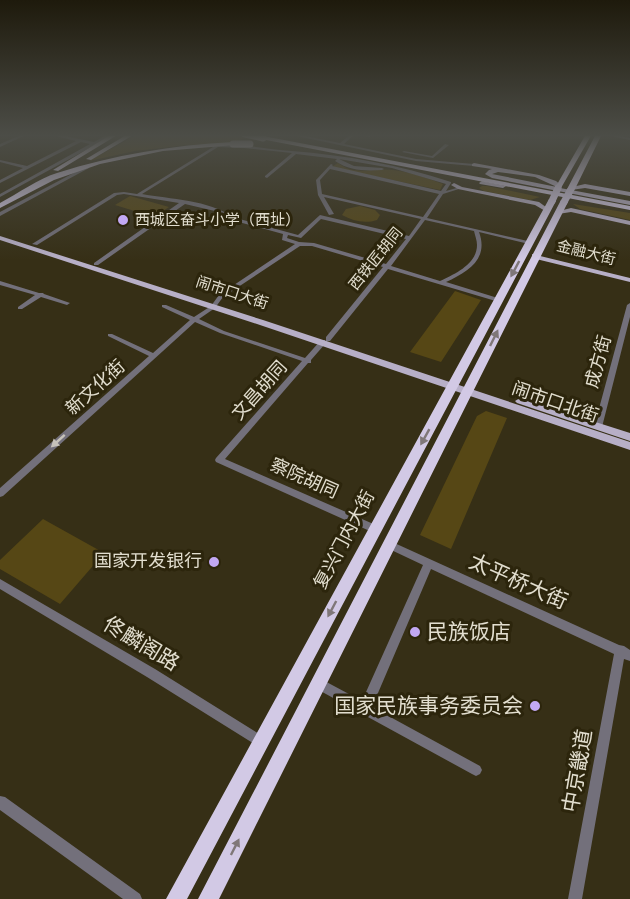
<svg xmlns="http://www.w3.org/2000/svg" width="630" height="899" viewBox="0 0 630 899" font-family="'Alegreya Sans','Noto Sans SC',sans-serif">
<rect width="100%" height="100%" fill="#362f16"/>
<path fill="#564715" d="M 138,134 L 235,134 L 247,136 L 235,144 L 187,145 L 135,151 L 89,161 Z
M 338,163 C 356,177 373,167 393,170 C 411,172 426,178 443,184 L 440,190 L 336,168 L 333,166 Z
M 482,186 L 487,186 L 540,197 L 530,200 L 484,191 L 479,188 Z
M 130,196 L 169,207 L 154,217 L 115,205 Z
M 573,204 L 630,213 L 630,220 L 580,209 Z
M 360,206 L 375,210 L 380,215 L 377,220 C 365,224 353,221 342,215 L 346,209 Z
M 455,291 L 481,300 L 441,362 L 410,352 Z
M 486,411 L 507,418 L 451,549 L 420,535 L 477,416 Z
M 43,519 L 104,553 L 60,604 L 0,569 L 0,560 Z"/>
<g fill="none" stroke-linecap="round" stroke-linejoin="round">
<path fill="#73707b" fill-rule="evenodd" d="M 23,134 L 28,134 L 0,147 L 0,144 Z
M 48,134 L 56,134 L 94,142 L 108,134 L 113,134 L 98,143 L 98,145 L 95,145 L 0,197 L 0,194 L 90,144 L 81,142 L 0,183 L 0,180 L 23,168 L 0,162 L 0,160 L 27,166 L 76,141 Z
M 287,134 L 295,134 L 340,143 L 351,134 L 374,134 L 369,137 L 355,134 L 344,144 L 416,159 L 474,164 L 476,165 L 474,166 L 416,161 Z
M 601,134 L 609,134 L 630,138 L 630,140 Z
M 445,144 L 449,145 L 433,158 L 402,152 L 404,151 L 432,156 Z
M 213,145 C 240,143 266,149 292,151 C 345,155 400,165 451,182 L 451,183 L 446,191 L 460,187 L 462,188 L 443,194 L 427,218 L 532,242 L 529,244 L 479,232 C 489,259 468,272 446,282 L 501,299 L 501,301 L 499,302 L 388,269 L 330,341 L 326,341 L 326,337 L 383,267 L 312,246 L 300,246 L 223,297 L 215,308 L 199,319 L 224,331 L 305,358 L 321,340 L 325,340 L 325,344 L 311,360 L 311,363 L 308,363 L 225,459 L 378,526 L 380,529 L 378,532 L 375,533 L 372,532 L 216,462 L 215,460 L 216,458 L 302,361 L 220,333 L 195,322 L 3,496 L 0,497 L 0,488 L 149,356 L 108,336 L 108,334 L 112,334 L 153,353 L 190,320 L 162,307 L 162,305 L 166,305 L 194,317 L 211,306 L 219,295 L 295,244 L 282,240 L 283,234 L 228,219 L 219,212 L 185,204 L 98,265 L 94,265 L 94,263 L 179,203 L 124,194 L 117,195 L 37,245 L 32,244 L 114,193 L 124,192 L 137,194 L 213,147 ZM 218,147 L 244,148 L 292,153 L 265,176 L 265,177 L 267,178 L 296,154 L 337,159 L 335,161 C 350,171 365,171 382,170 L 384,169 L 382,168 L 354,166 L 339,159 L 392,168 L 446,184 L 441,191 L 332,166 L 333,165 L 331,164 L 316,180 L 318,195 L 329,215 L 334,214 L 324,197 L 421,219 L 409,236 L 320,215 L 298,235 L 232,217 C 210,200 169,199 142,194 ZM 330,169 L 439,194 L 423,217 L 322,194 L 320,180 ZM 321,219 L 406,239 L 386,264 L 314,243 L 299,242 L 287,238 L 288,235 L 301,238 ZM 425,220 L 474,231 C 475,236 477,240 477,245 C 477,264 455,274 440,281 L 391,266 Z
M 85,167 L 89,168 L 0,216 L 0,212 Z
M 0,281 L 39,293 L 43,293 L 44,294 L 70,303 L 67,305 L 41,297 L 22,309 L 18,309 L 18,307 L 35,295 L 0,285 Z
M 630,303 L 630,317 L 602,427 L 598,430 L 594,427 L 627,305 Z
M 390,541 L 619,645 L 624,646 L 630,650 L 630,661 L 624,659 L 582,899 L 568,899 L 614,654 L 431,569 L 372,707 L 480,766 L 482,770 L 480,774 L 476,776 L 472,774 L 315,688 L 313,684 L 315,680 L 319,678 L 362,701 L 423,565 L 387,548 L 385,545 L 387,542 Z
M 0,579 L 155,669 L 264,737 L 266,741 L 264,745 L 260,747 L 256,745 L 147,677 L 0,589 Z
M 0,796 L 5,797 L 140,894 L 142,899 L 123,899 L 0,810 Z"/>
<path fill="#b7afc7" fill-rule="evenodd" d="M 474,163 L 539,175 L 556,181 L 562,186 L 560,188 L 630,201 L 630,205 L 492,178 L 485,174 L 489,170 L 492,169 L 472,166 L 472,164 ZM 498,172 L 535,177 L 557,187 L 492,174 Z
M 482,181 L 506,186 L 503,188 L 480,184 L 479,183 Z
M 454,183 L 462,187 L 539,202 L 550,210 L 547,212 L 535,205 L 458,189 L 451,185 Z
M 585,184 L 630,192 L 630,196 L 585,188 L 571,190 L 568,188 Z
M 571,208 L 630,221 L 630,225 L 571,212 L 558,214 L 555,212 Z
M 0,236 L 263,320 L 630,442 L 630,450 L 257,324 L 0,240 Z
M 532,254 L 630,278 L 630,282 L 532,258 Z
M 520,398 L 630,433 L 630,441 L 517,403 L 515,401 Z"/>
<path fill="#d2c9e5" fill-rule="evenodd" d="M 112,134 L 119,134 L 58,171 L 53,170 Z
M 128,134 L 135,134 L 91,160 L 86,159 Z
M 586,134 L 592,134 L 561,188 L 556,189 L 555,188 Z
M 596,134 L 602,134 L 574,191 L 568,192 L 566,191 Z
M 263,136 L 630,206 L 630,210 L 261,139 Z
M 233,142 L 235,145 L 163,151 L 100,164 L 54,180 L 0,208 L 0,203 C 17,194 40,178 57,173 C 114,155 172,145 233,142 Z
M 549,199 L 556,201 L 187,899 L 166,899 Z
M 561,200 L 568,202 L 219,899 L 198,899 Z"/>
<path stroke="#d2c9e5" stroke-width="7" d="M 245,134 L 263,138
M 233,144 L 250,144
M 552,201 L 558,188
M 564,202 L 570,191"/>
</g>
<defs><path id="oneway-solid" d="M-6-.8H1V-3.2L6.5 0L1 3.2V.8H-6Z" transform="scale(1.5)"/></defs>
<g fill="#7f7778">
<use href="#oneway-solid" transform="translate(515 269) rotate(118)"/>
<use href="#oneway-solid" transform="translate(494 338) rotate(-64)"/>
<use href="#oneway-solid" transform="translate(425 437) rotate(119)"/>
<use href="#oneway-solid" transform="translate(332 609) rotate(118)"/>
<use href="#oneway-solid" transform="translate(235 847) rotate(-63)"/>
</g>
<use fill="#c6c2ba" href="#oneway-solid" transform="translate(58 441) rotate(138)"/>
<linearGradient id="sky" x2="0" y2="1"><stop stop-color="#1e1a0c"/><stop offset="0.52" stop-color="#4c4d47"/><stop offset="1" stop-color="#4c4d47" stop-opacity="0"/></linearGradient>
<rect width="630" height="260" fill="url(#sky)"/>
<g fill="#c2a8f3" stroke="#2c250c" stroke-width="2">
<circle cx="123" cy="220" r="6"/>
<circle cx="214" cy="562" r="6"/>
<circle cx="415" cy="632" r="6"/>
<circle cx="535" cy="706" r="6"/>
</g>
<g text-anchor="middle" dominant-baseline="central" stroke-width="6" stroke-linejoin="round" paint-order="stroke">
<g font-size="15" fill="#e2decf" stroke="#2c250c" text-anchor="start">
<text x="135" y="220">西城区奋斗小学（西址）</text>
</g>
<g font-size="15" fill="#e2decf" stroke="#2c250c">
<text transform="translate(586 253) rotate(14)">金融大街</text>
<text transform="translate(376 259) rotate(-51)">西铁匠胡同</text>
<text transform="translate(232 293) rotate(18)">闹市口大街</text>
</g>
<g font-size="18" fill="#e2decf" stroke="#2c250c">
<text transform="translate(599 362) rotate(-75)">成方街</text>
<text transform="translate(96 388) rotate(-42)">新文化街</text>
<text transform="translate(260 391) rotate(-48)">文昌胡同</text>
<text transform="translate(555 403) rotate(19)">闹市口北街</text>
<text transform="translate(304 479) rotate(24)">察院胡同</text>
<text transform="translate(345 540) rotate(-62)">复兴门内大街</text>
</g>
<g font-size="18" fill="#e2decf" stroke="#2c250c" text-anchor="end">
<text x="202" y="562">国家开发银行</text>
</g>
<g font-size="21" fill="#e2decf" stroke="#2c250c">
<text transform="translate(518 582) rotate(24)">太平桥大街</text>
<text transform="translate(141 644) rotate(31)">佟麟阁路</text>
<text transform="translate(578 771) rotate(-80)">中京畿道</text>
</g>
<g font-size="21" fill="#e2decf" stroke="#2c250c" text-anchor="start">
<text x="427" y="632">民族饭店</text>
<text x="523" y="706" text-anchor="end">国家民族事务委员会</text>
</g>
</g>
</svg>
